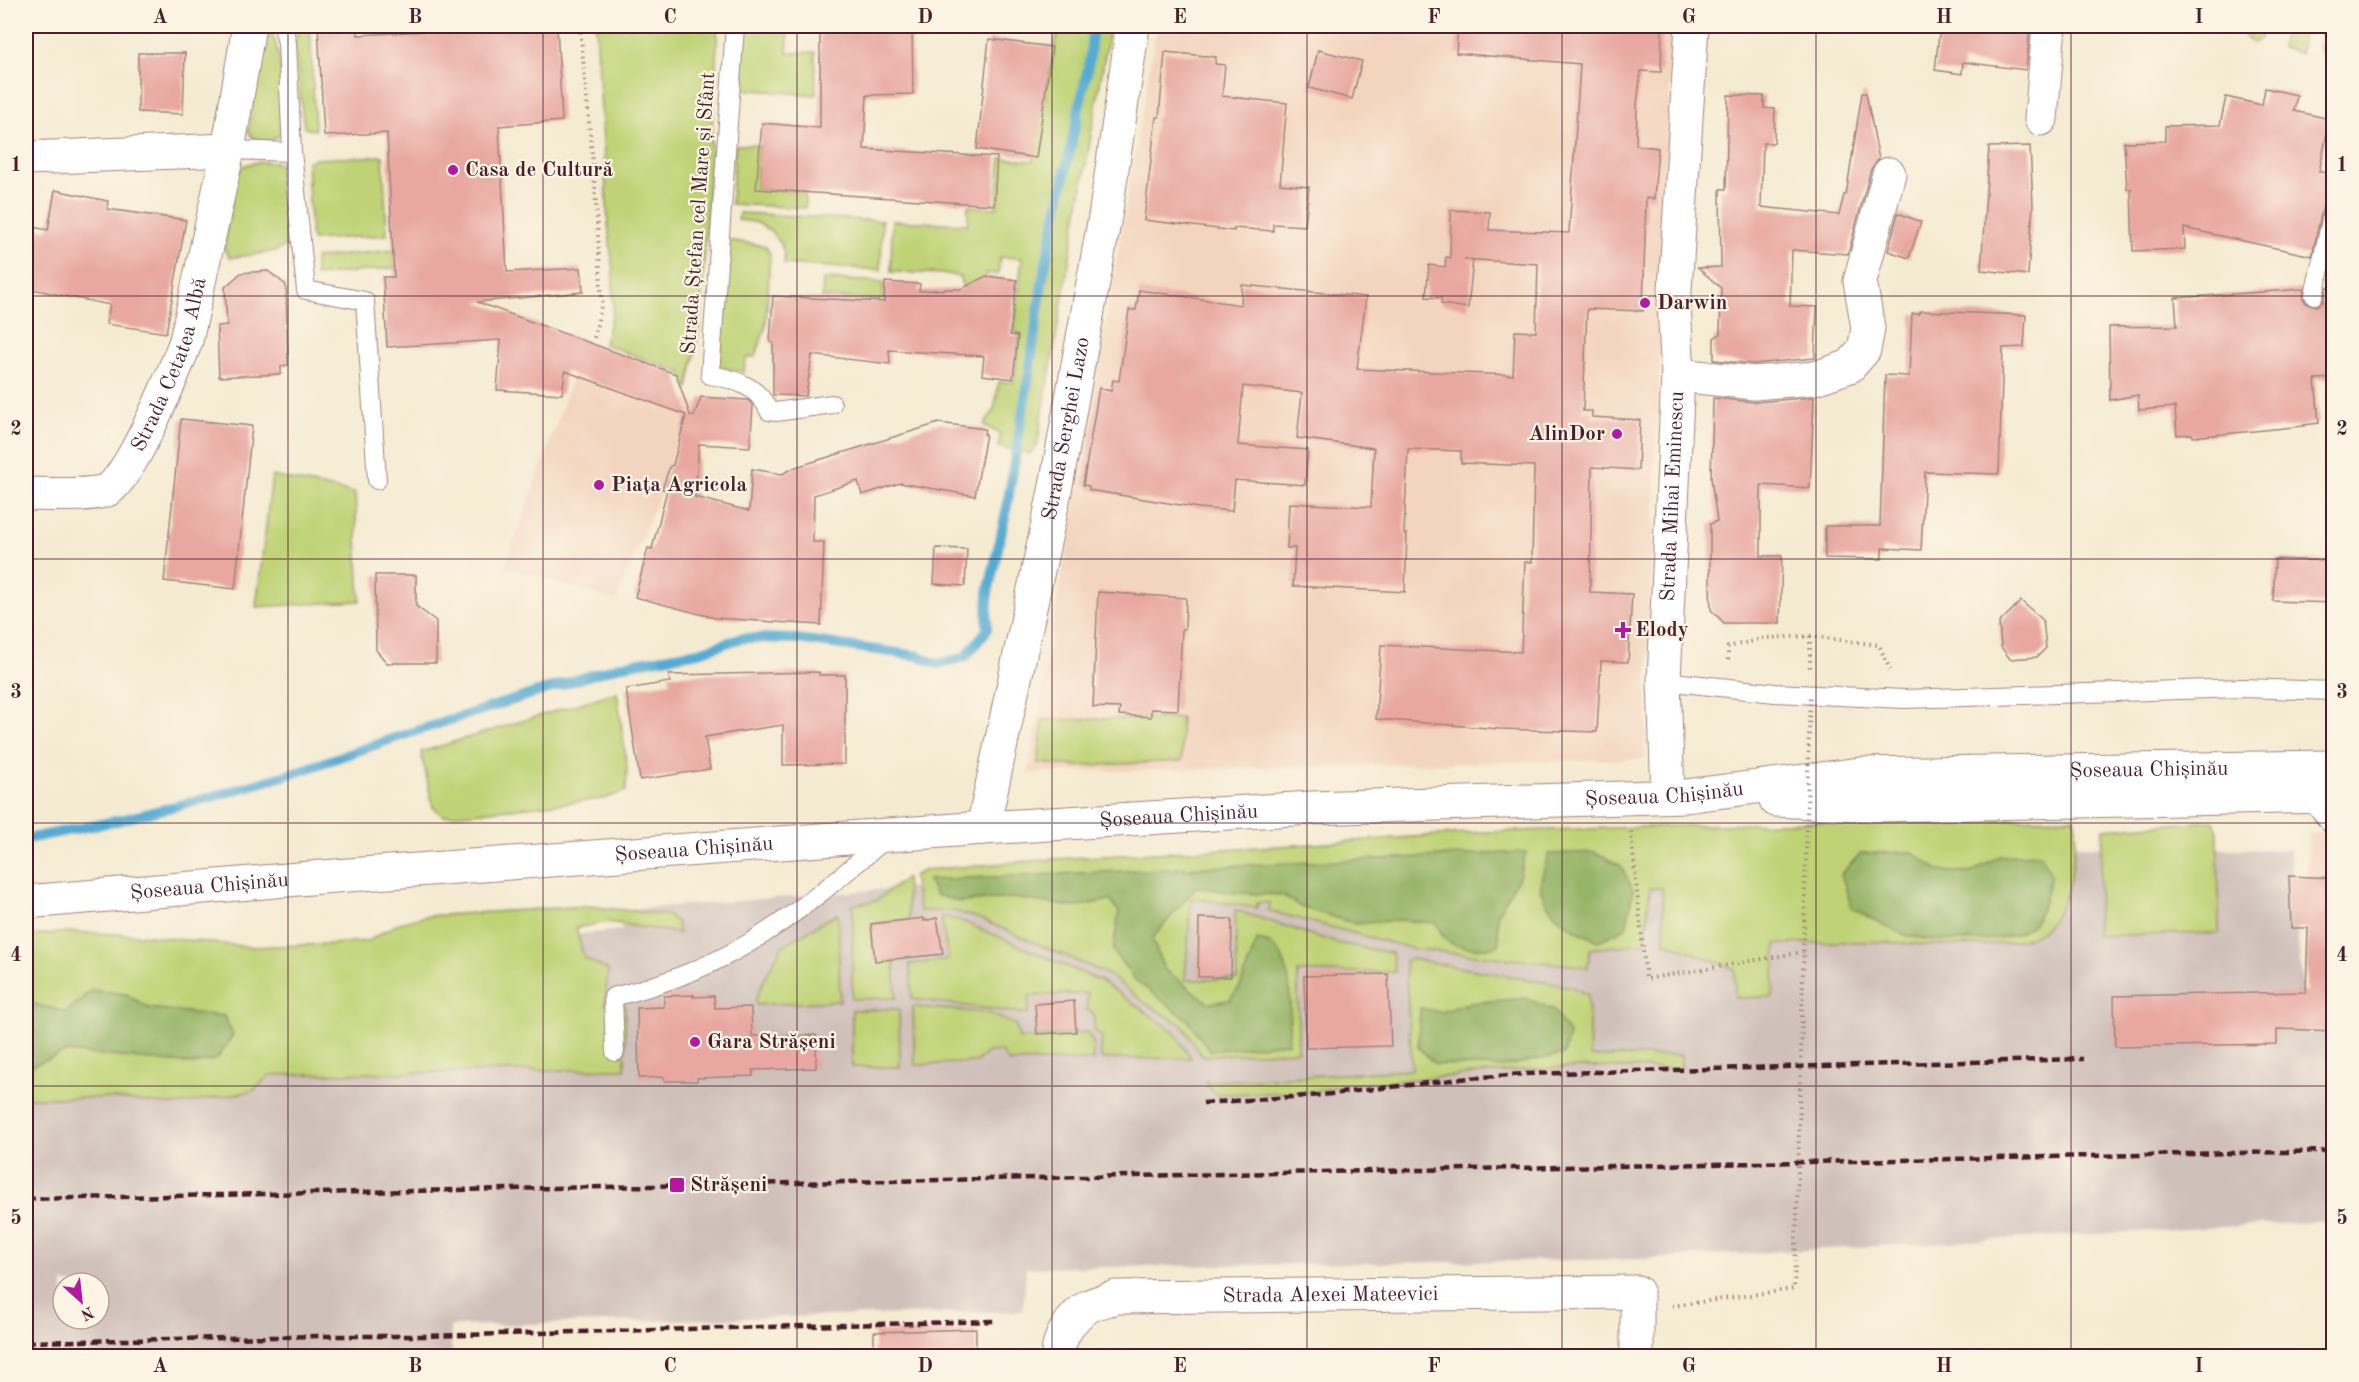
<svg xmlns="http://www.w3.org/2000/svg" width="2359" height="1382" viewBox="0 0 2359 1382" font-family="'Old Standard TT',serif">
<rect width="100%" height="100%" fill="#fcf5e5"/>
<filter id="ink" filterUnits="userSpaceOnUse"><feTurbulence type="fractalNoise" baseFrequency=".0167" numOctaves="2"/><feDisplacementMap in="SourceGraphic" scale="12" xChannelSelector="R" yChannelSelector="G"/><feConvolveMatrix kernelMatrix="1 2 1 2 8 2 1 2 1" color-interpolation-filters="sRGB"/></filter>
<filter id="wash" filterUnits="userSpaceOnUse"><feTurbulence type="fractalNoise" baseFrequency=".008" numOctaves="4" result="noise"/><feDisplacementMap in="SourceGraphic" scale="24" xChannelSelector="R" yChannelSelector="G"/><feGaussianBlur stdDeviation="1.35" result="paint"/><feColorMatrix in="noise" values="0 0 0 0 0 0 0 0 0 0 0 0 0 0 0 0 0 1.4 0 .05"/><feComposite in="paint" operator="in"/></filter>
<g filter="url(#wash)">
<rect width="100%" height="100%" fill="#f5ebd2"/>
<path fill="#f3d4be" d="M 1157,26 L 1672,26 L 1645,759 L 1028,773 Z
M 578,363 L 698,403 L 616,600 L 505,567 Z
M 2308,833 L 2333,833 L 2333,1017 L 2306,1017 Z"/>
<path fill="#cfc0ba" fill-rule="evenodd" d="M 1663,838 L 2290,850 L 2306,1031 L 2333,1031 L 2333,1221 L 1644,1259 L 1026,1268 L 1023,1311 L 450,1326 L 452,1356 L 26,1356 L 26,989 L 622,930 L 620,910 L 1277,859 ZM 63,1283 L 99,1283 L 99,1319 L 63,1319 Z"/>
<path fill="#bfd376" stroke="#847950" stroke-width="1.5" d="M 301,26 L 310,26 L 315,130 L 304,128 L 294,41 Z
M 596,26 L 718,26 L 700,326 L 688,389 L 682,373 L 604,344 L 613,311 L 613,271 L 608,224 Z
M 744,26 L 789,26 L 787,53 L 815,52 L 816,95 L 741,89 Z
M 1035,26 L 1110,26 L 1037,446 L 1031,454 L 999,447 L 1000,434 L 984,425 L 994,410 L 999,382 L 1014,382 L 1020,334 L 1014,332 L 1022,258 L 1000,257 L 998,274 L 986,273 L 981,301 L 967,301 L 960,277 L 948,274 L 891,272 L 892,221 L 968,224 L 968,206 L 997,208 L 1001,158 L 1033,161 L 1057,33 L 1035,28 Z
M 2245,26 L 2264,26 C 2263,35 2262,40 2253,43 L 2243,34 Z
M 2284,26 L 2304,26 L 2300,53 L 2281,48 Z
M 2323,26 L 2333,26 L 2333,56 L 2325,58 L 2318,48 Z
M 273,35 C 282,62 286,108 280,135 L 270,141 L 253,138 L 248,131 L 264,36 Z
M 735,145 L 759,145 L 756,189 L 805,192 L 805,208 L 731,204 Z
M 383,156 L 387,235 L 313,240 L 311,236 L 307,162 L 314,159 Z
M 258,162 L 276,162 L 283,170 L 288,245 L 276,251 L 230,258 L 224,249 L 236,174 L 245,165 Z
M 739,213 L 882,221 L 881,270 L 784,264 C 787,246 774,231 757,223 C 752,221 744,221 738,220 Z
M 728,240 L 765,246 L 770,253 L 766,325 L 756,356 L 746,358 L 744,372 L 719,367 Z
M 393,250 L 394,268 L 315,276 L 315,258 Z
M 823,279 L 883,282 L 883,300 L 822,297 Z
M 272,476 L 355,493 L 360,601 L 256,607 Z
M 617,692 L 627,767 L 626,791 L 603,799 L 443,816 L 433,807 L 421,752 Z
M 1181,718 L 1182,761 L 1077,766 L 1038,763 L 1043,720 Z
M 2074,818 L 2076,826 C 2074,861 2072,903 2044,929 C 2017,954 1919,944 1882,942 C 1847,941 1811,943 1776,944 L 1773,997 L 1735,998 L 1735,969 L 1665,942 L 1662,888 L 1650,888 L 1645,943 L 1590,949 L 1588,967 L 1414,949 L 1269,911 L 1270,903 L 1257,903 L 1257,908 L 1191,898 L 1185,980 L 1237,979 L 1235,910 L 1337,943 L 1392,953 L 1395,972 L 1298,972 L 1298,1051 L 1202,1056 L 1183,1026 L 1145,1003 L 1109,975 L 978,918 L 953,911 L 920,911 L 913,876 L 925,870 L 1053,859 L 1312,844 L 1483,832 L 1844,821 Z
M 2214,821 L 2218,831 L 2219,933 L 2096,936 L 2103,829 Z
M 906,878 L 909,919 L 871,924 L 875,961 L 894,959 L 896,998 L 852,999 L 853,905 L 877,900 Z
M 588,906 L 667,915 L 677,922 L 679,933 L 607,922 L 576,928 L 584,958 L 608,970 L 605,1004 L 625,1005 L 625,1069 L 270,1075 L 253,1091 L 175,1105 L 107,1098 L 26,1098 L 26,936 L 71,932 L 140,935 L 250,947 L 332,944 L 368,941 L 397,924 L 426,916 Z
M 838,913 L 840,1001 L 757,1005 L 755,1001 L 764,980 L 782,946 Z
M 941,916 L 962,921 L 1101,981 L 1173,1031 L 1191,1058 L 1101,1059 L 1102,1037 L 1094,1030 L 1094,1014 L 1086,1009 L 1088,993 L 1029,996 L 1028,1014 L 912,999 L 910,964 L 948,960 Z
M 1411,959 L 1572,987 L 1588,995 L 1590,1057 L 1681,1055 L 1681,1069 L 1587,1067 L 1537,1069 L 1344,1085 L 1310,1092 L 1215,1094 L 1205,1082 L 1412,1070 L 1405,961 Z
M 913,1007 L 984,1012 L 1016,1025 L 1019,1039 L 1087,1032 L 1093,1043 L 1093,1060 L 1009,1062 L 1000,1051 L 988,1052 L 976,1062 L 915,1065 Z
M 899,1009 L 900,1067 L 852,1067 L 852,1010 Z"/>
<path fill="#97b567" stroke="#706a49" stroke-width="1.5" d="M 1526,852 L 1518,879 L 1497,914 L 1499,945 C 1485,950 1459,950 1446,940 C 1442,937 1439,928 1436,923 L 1399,920 L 1356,924 L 1301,907 L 1282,895 L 1236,893 L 1196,887 L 1152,939 L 1164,969 L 1209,1003 L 1229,1000 L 1240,987 L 1257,940 C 1262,941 1267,942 1271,944 C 1296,962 1290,1016 1288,1043 L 1210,1051 L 1188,1020 L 1135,980 L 1113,951 L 1119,912 L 1110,900 L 1074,907 L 1013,898 L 961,902 L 936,895 L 928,880 Z
M 1595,852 L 1621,866 L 1633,890 L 1626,928 L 1599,941 C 1576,932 1548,917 1541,890 C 1539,880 1546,864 1549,854 Z
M 1912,852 L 1940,871 L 1970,873 L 2000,856 L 2041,854 L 2051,875 C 2046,890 2043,915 2031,926 C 2010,945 1926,944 1901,933 C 1884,927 1868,916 1852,908 L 1841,874 L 1861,853 Z
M 92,990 L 126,994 L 149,1008 L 224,1016 L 233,1035 L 217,1059 L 194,1064 L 66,1052 L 26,1068 L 26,1002 L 66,1012 Z
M 1525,998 L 1554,1010 L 1569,1034 L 1564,1054 L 1502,1067 L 1435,1064 L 1418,1047 L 1420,1008 L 1441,1012 L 1470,1003 Z"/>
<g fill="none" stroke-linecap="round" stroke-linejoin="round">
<path stroke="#56abd2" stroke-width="10" d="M 26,839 L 121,820 L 215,796 L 294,773 L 394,738 L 623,665 L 699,652 L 742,638 L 798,639 L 919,656 L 937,664 L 965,657 L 987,630 L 988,593 L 1005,517 L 1029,375 L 1043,277 L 1089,62 L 1093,26"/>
</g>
<g id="blocks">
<path fill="#e8a8a1" d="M 318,26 L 357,26 L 358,35 L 514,26 L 557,26 L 562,121 L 499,126 L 507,272 L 581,268 L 583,292 L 477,302 L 676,374 L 690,415 L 694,416 L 701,397 L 747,400 L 751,403 L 753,406 L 750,447 L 699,444 L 695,497 L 749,511 L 752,469 L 782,474 L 796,467 L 939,423 L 985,429 L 984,434 L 986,434 L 975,496 L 900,483 L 862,495 L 858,481 L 814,495 L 813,542 L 824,542 L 821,625 L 715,618 L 635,597 L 648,548 L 652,549 L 667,490 L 662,489 L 670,466 L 673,465 L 686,415 L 565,371 L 562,394 L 497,390 L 501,340 L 387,347 L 383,277 L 394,277 L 387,133 L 324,136 Z
M 820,26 L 912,26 L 913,94 L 867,95 L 864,149 L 997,157 L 994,205 L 756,189 L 762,123 L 820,128 Z
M 1458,26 L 1662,26 L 1661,72 L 1641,71 L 1637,104 L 1636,145 L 1658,148 L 1654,199 L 1646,198 L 1643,311 L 1587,309 L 1583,411 L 1592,411 L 1592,417 L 1640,420 L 1638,470 L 1592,467 L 1590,592 L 1632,594 L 1628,662 L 1601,661 L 1597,732 L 1500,729 L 1376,719 L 1381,645 L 1521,652 L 1525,562 L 1532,562 L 1534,466 L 1461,463 L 1461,451 L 1408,449 L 1404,534 L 1407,534 L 1405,592 L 1293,586 L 1295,548 L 1287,548 L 1289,503 L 1371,507 L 1374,448 L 1297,438 L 1302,393 L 1243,386 L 1238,445 L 1308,450 L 1305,485 L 1235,480 L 1232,511 L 1199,508 L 1089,490 L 1089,486 L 1083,485 L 1099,388 L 1111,391 L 1113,380 L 1119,381 L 1129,310 L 1136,310 L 1139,290 L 1241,305 L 1242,285 L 1366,297 L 1357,369 L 1513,375 L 1515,331 L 1536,332 L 1538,264 L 1464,259 L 1473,260 L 1468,308 L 1441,304 L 1441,298 L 1426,297 L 1429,265 L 1445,267 L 1446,257 L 1450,258 L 1451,210 L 1490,212 L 1489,230 L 1569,233 L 1580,64 L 1456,53 Z
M 1940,26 L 2030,26 L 2026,70 L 1963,62 L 1962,74 L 1935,70 Z
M 989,39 L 1052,47 L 1036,158 L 977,149 Z
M 1318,50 L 1362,61 L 1352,99 L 1309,88 Z
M 1165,52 L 1216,57 L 1215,64 L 1225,65 L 1222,96 L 1287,103 L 1280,184 L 1309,187 L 1305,226 L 1273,224 L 1273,231 L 1234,228 L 1234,231 L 1144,220 L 1156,117 L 1159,117 Z
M 138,53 L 185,53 L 183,114 L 138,112 Z
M 2265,88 L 2297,95 L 2294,111 L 2330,119 L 2319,172 L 2334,173 L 2334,197 L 2326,200 L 2323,205 L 2312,256 L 2184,228 L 2185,249 L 2133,251 L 2131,189 L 2127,189 L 2124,142 L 2165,141 L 2165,126 L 2220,125 L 2226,97 L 2262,105 Z
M 1862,93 L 1866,93 L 1879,159 L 1871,169 L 1848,254 L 1792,250 L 1790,306 L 1817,307 L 1815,358 L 1754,364 L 1714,360 L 1714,338 L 1720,334 L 1721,288 L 1698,268 L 1721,267 L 1720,189 L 1726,189 L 1728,95 L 1764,96 L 1764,108 L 1775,109 L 1774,143 L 1763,143 L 1761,207 L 1839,215 L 1844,195 L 1846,195 Z
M 2030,146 L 2033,205 L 2028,275 L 1981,270 L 1989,147 Z
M 55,190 L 108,201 L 107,209 L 186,220 L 166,333 L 106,324 L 110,305 L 26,288 L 26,226 L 48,230 Z
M 1898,213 L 1921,222 L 1909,258 L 1888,251 Z
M 268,271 L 286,285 L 288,365 L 281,366 L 281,374 L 219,377 L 217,326 L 227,325 L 225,287 L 241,273 Z
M 986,276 L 1017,280 L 1010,335 L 1018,336 L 1013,379 L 982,375 L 984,356 L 889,350 L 890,364 L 812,355 L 806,396 L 773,395 L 773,343 L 770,342 L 773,296 L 884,302 L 885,282 L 920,284 L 919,291 L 950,289 L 961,289 Z
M 2327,287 L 2334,287 L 2334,378 L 2315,379 L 2319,423 L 2304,425 L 2305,426 L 2193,437 L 2192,434 L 2177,435 L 2175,407 L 2139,410 L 2138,395 L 2110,400 L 2109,327 L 2177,326 L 2175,298 L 2304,289 L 2303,298 L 2306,303 L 2317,306 L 2323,302 Z
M 1920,311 L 2026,315 L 2024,347 L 2003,348 L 1999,474 L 1925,472 L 1921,550 L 1882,548 L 1882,559 L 1825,558 L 1825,526 L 1880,526 L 1885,375 L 1909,376 L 1912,314 L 1919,314 Z
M 1814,397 L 1810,488 L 1761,485 L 1761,556 L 1782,556 L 1780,623 L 1724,623 L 1711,610 L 1710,587 L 1710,524 L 1717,521 L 1711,478 L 1713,398 L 1755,402 Z
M 181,419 L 252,426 L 235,589 L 164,581 Z
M 936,548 L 967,549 L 965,586 L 934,584 Z
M 2275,559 L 2334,561 L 2334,603 L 2273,601 Z
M 375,575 L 416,575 L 416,606 L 436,621 L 436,663 L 387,663 L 376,650 Z
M 1098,592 L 1186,598 L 1185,629 L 1182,629 L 1178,710 L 1151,709 L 1151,717 L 1119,715 L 1120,708 L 1093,707 Z
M 2021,601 L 2043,620 L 2046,648 L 2037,657 L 2010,659 L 2001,647 L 1999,623 Z
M 819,672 L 819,675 L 845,675 L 845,764 L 783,765 L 783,725 L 705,737 L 710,769 L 640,780 L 626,689 L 670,682 L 669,675 Z
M 2289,876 L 2334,878 L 2334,1031 L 2277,1029 L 2277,1044 L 2115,1047 L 2114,996 L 2306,992 L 2308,928 L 2291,928 Z
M 924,918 L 924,921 L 937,918 L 943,954 L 875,961 L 871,924 Z
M 1199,918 L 1232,919 L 1231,977 L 1198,977 Z
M 1388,974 L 1391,1046 L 1306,1048 L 1304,976 Z
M 694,995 L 693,997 L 714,996 L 715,1008 L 751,1007 L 752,1036 L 816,1035 L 816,1068 L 753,1070 L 753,1076 L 697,1078 L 697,1081 L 664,1081 L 664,1077 L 639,1078 L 637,1008 L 664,1007 L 664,996 Z
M 1074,1001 L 1076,1032 L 1037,1034 L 1035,1004 Z
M 976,1329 L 976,1356 L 874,1356 L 874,1332 Z"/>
</g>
</g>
<g filter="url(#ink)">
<use href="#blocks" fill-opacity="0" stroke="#a0857e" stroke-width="1.5"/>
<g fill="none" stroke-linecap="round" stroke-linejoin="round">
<g stroke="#a0857e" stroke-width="20">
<path id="service" d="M 283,26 L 287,43 L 292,152
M 735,26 L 710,375 C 735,379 758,386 769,411 L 776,412 L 832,404
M 228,150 L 292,152 L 306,290 L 365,301 L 377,480
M 2314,295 L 2334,208
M 1664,681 L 1775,693 L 1904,699 L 2242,688 L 2334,691
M 2307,796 L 2334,828
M 615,1052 L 613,997 C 667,984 722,962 768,931 C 810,904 848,870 887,838"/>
</g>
<g stroke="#a0857e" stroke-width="35">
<g id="minor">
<path d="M 2041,119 L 2049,26"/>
<path d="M 26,158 L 228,150"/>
<path d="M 1678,375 L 1754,383 L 1815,378 L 1850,366 L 1864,350 L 1868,328 L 1860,281 L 1889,174"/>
<path id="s1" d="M 26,494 C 43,494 96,497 109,489 C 132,474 175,370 186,341 L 228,150 L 249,26"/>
<path id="s2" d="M 983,828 L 1055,491 L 1105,217 L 1133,26"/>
<path id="s3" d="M 1058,1356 C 1058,1337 1072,1316 1089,1306 C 1097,1302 1108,1300 1116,1297 L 1637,1292 L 1637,1356"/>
</g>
</g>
<g stroke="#a0857e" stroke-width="35">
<g id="secondary">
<path id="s4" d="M 1668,796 L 1664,681 L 1678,375 L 1674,305 L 1692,26"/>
</g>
</g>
<g stroke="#a0857e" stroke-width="35">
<g id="trunk">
<path d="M 1776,800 L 1874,805 L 2334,796"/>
<path id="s5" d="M 26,902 L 322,877 L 983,828 L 1311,808 L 1685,796 L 1860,774 L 2334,767"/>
</g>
</g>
<path stroke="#a0857e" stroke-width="4" stroke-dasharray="1.5 4.5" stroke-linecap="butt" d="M 580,26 L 595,187 L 602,302 L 594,338
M 1810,636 L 1810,669
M 1728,660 L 1728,647 L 1766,638 L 1810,636 L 1879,645 L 1890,670
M 1631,832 L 1646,979 L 1803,952
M 1672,1306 L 1794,1289 L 1797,1215"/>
<use href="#service" stroke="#fff" stroke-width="18"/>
<use href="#minor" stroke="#fff" stroke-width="33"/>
<use href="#secondary" stroke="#fff" stroke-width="33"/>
<use href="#trunk" stroke="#fff" stroke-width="33"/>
<path stroke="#4a1f2b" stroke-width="4.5" stroke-dasharray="9 4.5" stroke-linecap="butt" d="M 1203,1103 L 1322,1095 L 1470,1078 L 1523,1074 L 2083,1059
M 26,1199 L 2334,1151
M 26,1342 L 323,1336 L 425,1336 L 994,1321"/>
<path stroke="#a0857e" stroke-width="4" stroke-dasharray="1.5 4.5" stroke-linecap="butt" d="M 1797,1215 L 1810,693"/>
</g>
</g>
<path fill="none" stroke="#4a1f2b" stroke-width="1.5" stroke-opacity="0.55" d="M 288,26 L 288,1356M 543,26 L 543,1356M 797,26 L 797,1356M 1052,26 L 1052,1356M 1307,26 L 1307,1356M 1562,26 L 1562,1356M 1816,26 L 1816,1356M 2071,26 L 2071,1356M 26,296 L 2334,296M 26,559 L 2334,559M 26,823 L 2334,823M 26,1086 L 2334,1086"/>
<g fill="#b5179e" stroke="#fcf5e5" stroke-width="2">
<circle cx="453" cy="170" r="6"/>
<circle cx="1645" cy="303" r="6"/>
<circle cx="1617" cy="434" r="6"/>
<circle cx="599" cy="485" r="6"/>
<path d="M1620 621h6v6h6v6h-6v6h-6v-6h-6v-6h6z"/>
<circle cx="695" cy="1042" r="6"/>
<rect x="669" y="1177" width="16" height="16" rx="3"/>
</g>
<g text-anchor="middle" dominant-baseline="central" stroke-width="4.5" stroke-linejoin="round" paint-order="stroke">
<g font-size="21" font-weight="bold" fill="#4a1f2b" stroke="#fcf5e5" text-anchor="start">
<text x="465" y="170">Casa de Cultură</text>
<text x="1657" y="303">Darwin</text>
<text x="1605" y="434" text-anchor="end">AlinDor</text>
<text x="611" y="485">Piața Agricola</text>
<text x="1635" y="630">Elody</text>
<text x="707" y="1042">Gara Strășeni</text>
<text x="690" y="1185">Strășeni</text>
</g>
<g font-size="21" fill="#4a1f2b" stroke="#fcf5e5">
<text transform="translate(699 213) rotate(-86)">Strada Ștefan cel Mare și Sfânt</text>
<text stroke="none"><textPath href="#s1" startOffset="224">Strada Cetatea Albă</textPath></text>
<text stroke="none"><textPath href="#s2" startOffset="408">Strada Serghei Lazo</textPath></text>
<text stroke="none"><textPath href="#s4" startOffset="300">Strada Mihai Eminescu</textPath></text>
<text stroke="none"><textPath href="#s5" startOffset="2128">Șoseaua Chișinău</textPath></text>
<text stroke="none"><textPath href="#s5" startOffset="1642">Șoseaua Chișinău</textPath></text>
<text stroke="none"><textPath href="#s5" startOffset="1156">Șoseaua Chișinău</textPath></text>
<text stroke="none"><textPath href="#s5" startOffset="670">Șoseaua Chișinău</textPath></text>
<text stroke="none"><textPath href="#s5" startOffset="184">Șoseaua Chișinău</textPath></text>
<text stroke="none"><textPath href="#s3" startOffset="304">Strada Alexei Mateevici</textPath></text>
</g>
</g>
<rect width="2359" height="1382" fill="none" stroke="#fcf5e5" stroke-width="66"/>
<g transform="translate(81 1301) rotate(153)"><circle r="28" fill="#fcf5e5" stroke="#b59f9b" stroke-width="1.5"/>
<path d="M0-4.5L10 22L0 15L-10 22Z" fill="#b5179e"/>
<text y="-9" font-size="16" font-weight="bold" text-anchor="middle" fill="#4a1f2b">N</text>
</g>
<rect x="33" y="33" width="2293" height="1316" fill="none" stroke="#4a1f2b" stroke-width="2"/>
<g font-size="20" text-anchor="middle" font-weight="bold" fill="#4a1f2b">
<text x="160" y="23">A</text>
<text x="415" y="23">B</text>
<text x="670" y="23">C</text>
<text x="925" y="23">D</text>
<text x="1180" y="23">E</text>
<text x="1434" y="23">F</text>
<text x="1689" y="23">G</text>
<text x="1944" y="23">H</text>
<text x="2199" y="23">I</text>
<text x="16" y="171">1</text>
<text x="2342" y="171">1</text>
<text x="16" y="435">2</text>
<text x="2342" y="435">2</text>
<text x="16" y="698">3</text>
<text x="2342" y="698">3</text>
<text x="16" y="961">4</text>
<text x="2342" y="961">4</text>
<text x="16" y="1224">5</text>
<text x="2342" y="1224">5</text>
<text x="160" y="1372">A</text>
<text x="415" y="1372">B</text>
<text x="670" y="1372">C</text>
<text x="925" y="1372">D</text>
<text x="1180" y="1372">E</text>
<text x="1434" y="1372">F</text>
<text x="1689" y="1372">G</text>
<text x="1944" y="1372">H</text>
<text x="2199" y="1372">I</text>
</g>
</svg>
